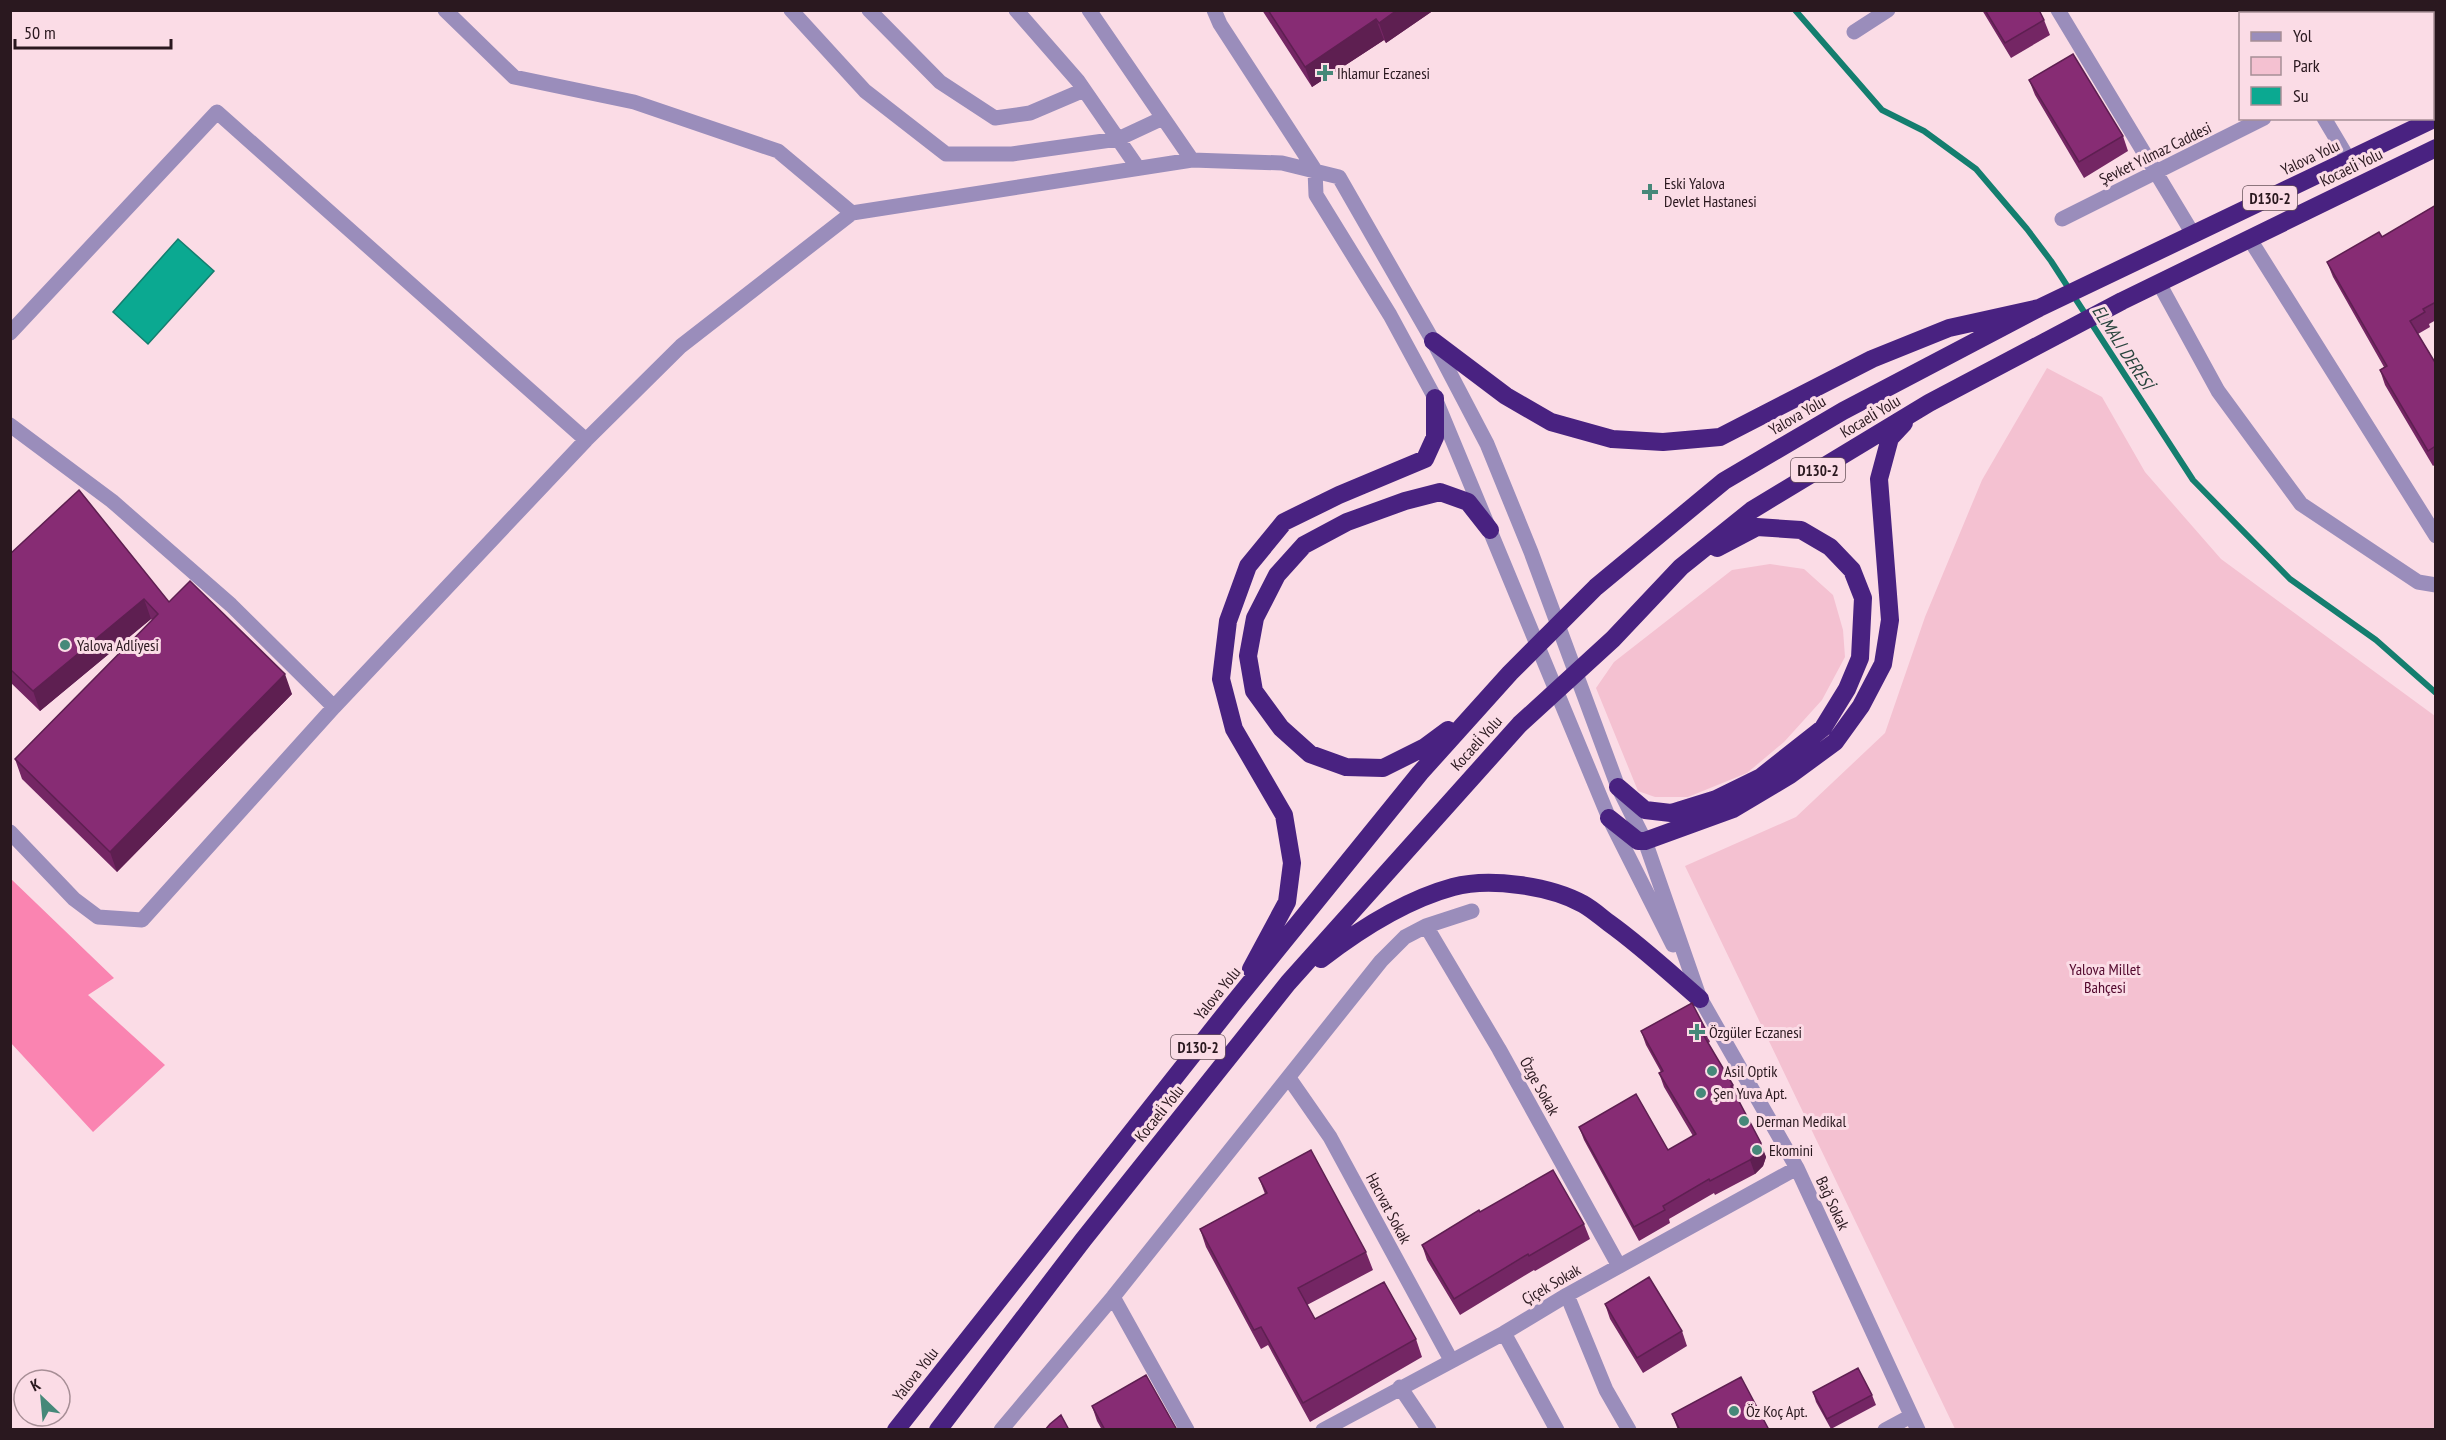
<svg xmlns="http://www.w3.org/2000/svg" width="2446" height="1440" viewBox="0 0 2446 1440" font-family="'PT Sans Narrow',sans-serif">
<rect width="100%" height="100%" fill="#fbdce6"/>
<path fill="#f4c1d1" d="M 2047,368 L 2102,397 L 2145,472 L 2221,559 L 2435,716 L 2435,1429 L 1955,1429 L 1685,866 L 1796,817 L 1885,733 L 1925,617 L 1982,480 Z
M 1770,564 L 1804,569 L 1833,595 L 1843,630 L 1845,657 L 1822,700 L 1784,742 L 1747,773 L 1688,797 L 1655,797 L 1638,791 L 1596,688 L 1614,662 L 1732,570 Z"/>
<path fill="#fa84b1" d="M 10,878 L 114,978 L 88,995 L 165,1065 L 93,1132 L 11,1043 Z"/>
<path fill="#0ba991" stroke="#147e6f" stroke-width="1.5" d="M 178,239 L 214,271 L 148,344 L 113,312 Z"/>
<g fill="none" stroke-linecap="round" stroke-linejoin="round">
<path stroke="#147e6f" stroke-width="6" d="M 1795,10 L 1882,110 L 1924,131 L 1976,169 L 2027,229 L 2051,261 L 2193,480 L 2290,579 L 2376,640 L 2436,693"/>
<path stroke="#9a8dbb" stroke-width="15" d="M 445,10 L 514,77 L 634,102 L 778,151 L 852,213
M 791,10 L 865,91 L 946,154 L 1012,154 L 1118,139 L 1163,118
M 869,10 L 940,82 L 995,118 L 1030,113 L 1084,90
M 1016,10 L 1078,81 L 1138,168
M 1089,10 L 1192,160
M 1214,10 L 1220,24 L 1315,170 L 1316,195 L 1390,315 L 1435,398 L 1609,818 L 1673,945
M 2058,10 L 2193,234
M 2262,10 L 2264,14
M 1854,32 L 1888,10
M 2432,37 L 2436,36
M 2324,118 L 2349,160
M 2062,219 L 2264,118
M 2249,238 L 2436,536
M 2160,285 L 2218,391 L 2301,504 L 2418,582 L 2436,585
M 10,333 L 217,112 L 586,440
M 10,425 L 112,501 L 231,605 L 334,707 L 586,440 L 681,346 L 852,213 L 1192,160 L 1282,163 L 1339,177 L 1433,341 L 1487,444 L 1531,552 L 1618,787 L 1645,841 L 1700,999
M 10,832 L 74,899 L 98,917 L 142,920 L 334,707
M 1426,926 L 1499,1049 L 1619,1266
M 1696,991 L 1797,1168 L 1918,1430
M 1289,1078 L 1330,1137 L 1451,1360
M 1567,1295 L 1606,1390 L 1629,1430
M 1113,1297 L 1187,1430
M 1504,1333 L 1557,1430
M 1400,1387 L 1429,1430
M 1001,1430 L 1113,1297 L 1381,961 L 1405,937 L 1426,926 L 1472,911
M 1323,1430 L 1504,1333 L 1567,1295 L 1797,1168
M 1885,1430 L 1911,1416"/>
<path stroke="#492281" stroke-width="18" d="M 1433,341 L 1506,396 L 1551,422 L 1612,439 L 1663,442 L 1720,437 L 1872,359 L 1949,328 L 2039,308 L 2436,118
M 1448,730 L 1425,747 L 1383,768 L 1346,767 L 1310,754 L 1281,728 L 1254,691 L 1248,656 L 1255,618 L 1277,575 L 1304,545 L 1347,522 L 1405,501 L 1440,492 L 1468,502 L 1490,530
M 1618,787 L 1645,810 L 1671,813 L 1716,799 L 1761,777 L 1823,728 L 1847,689 L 1860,658 L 1863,598 L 1852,570 L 1830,547 L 1801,530 L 1757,527 L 1717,548
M 1609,818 L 1638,841 L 1645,841 L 1733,809 L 1790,775 L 1835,742 L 1861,706 L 1883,664 L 1890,620 L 1879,479 L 1890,438 L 1904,423
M 1321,959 C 1360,929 1405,900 1453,887 C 1490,877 1550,886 1583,904 C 1592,909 1601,917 1609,923 C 1641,946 1670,973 1700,999
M 1251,969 L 1287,902 L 1292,863 L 1284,815 L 1234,729 L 1221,679 L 1228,621 L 1248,566 L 1284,522 L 1339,495 L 1425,459 L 1435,437 L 1435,398
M 896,1430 L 1232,1005 L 1420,773 L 1510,673 L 1596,587 L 1724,481 L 1843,411 L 2039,308
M 938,1430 L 1083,1240 L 1288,983 L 1520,724 L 1613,639 L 1681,567 L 1752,510 L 1929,403 L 2122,301 L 2436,148"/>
</g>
<path fill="#742664" d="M 1262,10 L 1434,10 L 1386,43 L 1384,40 L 1312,87 Z
M 1982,10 L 2039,10 L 2044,20 L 2050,35 L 2011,58 Z
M 2311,10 L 2382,10 L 2384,14 L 2313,14 Z
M 2029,80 L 2123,136 L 2128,151 L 2084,178 L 2035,95 Z
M 2436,205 L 2436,320 L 2429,324 L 2430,327 L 2418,334 L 2436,364 L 2436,464 L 2433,466 L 2385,385 L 2380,370 L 2384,367 L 2333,277 L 2327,262 L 2382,237 Z
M 10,554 L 169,602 L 292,694 L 117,872 L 22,779 L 15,759 L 152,620 L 151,619 L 40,711 L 10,682 Z
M 1705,1028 L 1710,1042 L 1708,1043 L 1733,1085 L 1738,1099 L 1766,1157 L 1763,1166 L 1755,1174 L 1715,1195 L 1714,1193 L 1669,1219 L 1670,1223 L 1639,1241 L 1584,1140 L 1579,1127 L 1668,1150 L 1693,1136 L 1664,1087 L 1659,1073 L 1661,1072 L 1646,1045 L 1641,1031 Z
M 1259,1178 L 1366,1252 L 1373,1270 L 1307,1305 L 1315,1319 L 1416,1339 L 1422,1357 L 1310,1422 L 1268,1345 L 1261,1349 L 1206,1247 L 1200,1229 L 1265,1194 Z
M 1480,1212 L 1584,1224 L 1590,1239 L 1535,1271 L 1534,1270 L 1460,1315 L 1427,1260 L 1422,1245 Z
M 1605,1304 L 1682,1331 L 1687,1346 L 1643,1373 L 1610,1319 Z
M 1813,1392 L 1872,1395 L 1876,1405 L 1831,1429 L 1816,1402 Z
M 1092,1406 L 1177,1430 L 1102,1430 L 1097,1421 Z
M 1672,1414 L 1769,1430 L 1678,1430 Z"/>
<path fill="#5e1f51" d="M 1397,10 L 1434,10 L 1386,43 L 1379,23 Z
M 2424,10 L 2436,10 L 2436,12 L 2433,14 L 2425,14 Z
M 1376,19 L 1384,40 L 1312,87 L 1305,67 Z
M 144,599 L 151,619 L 40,711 L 33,691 Z
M 285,674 L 292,694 L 117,872 L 110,852 Z
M 1761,1143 L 1766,1157 L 1763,1166 L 1755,1174 L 1750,1160 Z"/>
<path fill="#872c74" stroke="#5e1f51" stroke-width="1.5" d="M 1268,10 L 1397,10 L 1379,23 L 1376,19 L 1305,67 Z
M 1985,10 L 2039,10 L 2044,20 L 2005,43 Z
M 2316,10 L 2382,10 L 2378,14 L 2318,14 Z
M 2073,54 L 2123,136 L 2079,162 L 2029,80 Z
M 2436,205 L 2436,302 L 2423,309 L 2425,312 L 2410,321 L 2436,364 L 2436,448 L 2434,447 L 2428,451 L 2380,370 L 2387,366 L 2327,262 L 2379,232 L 2382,237 Z
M 79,490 L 169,602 L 190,581 L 285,674 L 110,852 L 15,759 L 158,614 L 144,599 L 33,691 L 10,669 L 10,554 Z
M 1692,1003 L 1705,1028 L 1701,1031 L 1733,1085 L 1731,1086 L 1761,1143 L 1758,1152 L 1750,1160 L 1710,1181 L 1709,1179 L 1663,1206 L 1665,1210 L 1634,1227 L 1579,1127 L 1636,1094 L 1668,1150 L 1696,1134 L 1659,1073 L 1663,1071 L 1641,1031 Z
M 1311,1150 L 1366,1252 L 1298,1288 L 1315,1319 L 1384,1282 L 1416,1339 L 1303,1403 L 1261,1327 L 1254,1330 L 1200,1229 L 1267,1193 L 1259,1178 Z
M 1553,1170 L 1584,1224 L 1529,1256 L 1528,1254 L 1454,1299 L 1422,1245 L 1479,1210 L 1480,1212 Z
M 1649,1277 L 1682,1331 L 1637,1358 L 1605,1304 Z
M 1858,1368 L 1872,1395 L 1827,1419 L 1813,1392 Z
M 1146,1375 L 1177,1430 L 1105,1430 L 1092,1406 Z
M 1741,1377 L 1769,1430 L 1680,1430 L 1672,1414 Z
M 1061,1415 L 1069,1430 L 1045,1430 L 1050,1424 Z"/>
<g fill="#468879" stroke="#fbdce6" stroke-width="2">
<path d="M1322 64h6v6h6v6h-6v6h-6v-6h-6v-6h6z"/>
<path d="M1647 183h6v6h6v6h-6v6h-6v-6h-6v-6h6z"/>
<circle cx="65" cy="645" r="6"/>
<path d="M1694 1023h6v6h6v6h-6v6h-6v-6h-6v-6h6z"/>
<circle cx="1712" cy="1071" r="6"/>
<circle cx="1701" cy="1093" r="6"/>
<circle cx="1744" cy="1121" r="6"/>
<circle cx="1757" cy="1150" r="6"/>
<circle cx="1734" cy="1411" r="6"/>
</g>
<g text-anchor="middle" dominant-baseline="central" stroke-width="6" stroke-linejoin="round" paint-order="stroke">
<g fill="#fbdce6" stroke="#69535b" stroke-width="1.5">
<rect x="2243" y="186" width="54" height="24" rx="4.5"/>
<rect x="1791" y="458" width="54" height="24" rx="4.5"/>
<rect x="1171" y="1035" width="54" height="24" rx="4.5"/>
</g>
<g font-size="15" font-weight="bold" fill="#2a181f">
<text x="2270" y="198">D130-2</text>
<text x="1818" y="470">D130-2</text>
<text x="1198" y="1047">D130-2</text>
</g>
<g font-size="16" fill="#2a181f" stroke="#fbdce6" text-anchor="start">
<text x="1337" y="73">Ihlamur Eczanesi</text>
<text x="1664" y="183">Eski Yalova<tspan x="1664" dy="18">Devlet Hastanesi</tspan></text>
<text x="77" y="645">Yalova Adliyesi</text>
<text x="1709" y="1032">Özgüler Eczanesi</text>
<text x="1724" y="1071">Asil Optik</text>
<text x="1713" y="1093">Şen Yuva Apt.</text>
<text x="1756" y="1121">Derman Medikal</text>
<text x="1769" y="1150">Ekomini</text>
<text x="1746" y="1411">Öz Koç Apt.</text>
</g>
<g font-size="16" fill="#2a181f" stroke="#fbdce6">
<text transform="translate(2155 153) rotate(-26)">Şevket Yılmaz Caddesi</text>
<text transform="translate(2310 157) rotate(-25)">Yalova Yolu</text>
<text transform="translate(2351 167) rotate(-26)">Kocaeli̇ Yolu</text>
<text transform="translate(1797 415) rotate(-30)">Yalova Yolu</text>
<text transform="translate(1870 416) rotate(-31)">Kocaeli̇ Yolu</text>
<text transform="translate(1476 743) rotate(-48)">Kocaeli̇ Yolu</text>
<text transform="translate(1217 993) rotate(-51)">Yalova Yolu</text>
<text transform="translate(1540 1086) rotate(61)">Özge Sokak</text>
<text transform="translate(1159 1113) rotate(-51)">Kocaeli̇ Yolu</text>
<text transform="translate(1833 1203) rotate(65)">Bağ Sokak</text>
<text transform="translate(1389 1208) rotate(62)">Hacıvat Sokak</text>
<text transform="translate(1551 1284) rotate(-30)">Çiçek Sokak</text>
<text transform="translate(915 1374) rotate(-52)">Yalova Yolu</text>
</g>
<g font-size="16" fill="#52082d" stroke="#fbdce6">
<text x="2105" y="969">Yalova Millet<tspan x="2105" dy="18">Bahçesi</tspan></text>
</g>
<g font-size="18" font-style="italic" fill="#27433c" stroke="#fbdce6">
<text transform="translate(2123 347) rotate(57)">ELMALI DERESİ</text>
</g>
</g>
<rect width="2446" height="1440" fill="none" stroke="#2a181f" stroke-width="24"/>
<rect x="2239" y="12" width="195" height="108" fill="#fbdce6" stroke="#a78e96" stroke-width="1.5"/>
<rect x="2251" y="32" width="30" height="9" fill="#9a8dbb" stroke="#a78e96" stroke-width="1.5"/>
<text x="2293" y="42" font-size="18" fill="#2a181f">Yol</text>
<rect x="2251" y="57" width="30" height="18" fill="#f4c1d1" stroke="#a78e96" stroke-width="1.5"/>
<text x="2293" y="72" font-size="18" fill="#2a181f">Park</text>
<rect x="2251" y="87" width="30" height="18" fill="#0ba991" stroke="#a78e96" stroke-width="1.5"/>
<text x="2293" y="102" font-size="18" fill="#2a181f">Su</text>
<g transform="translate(42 1398) rotate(334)"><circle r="28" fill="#fbdce6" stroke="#a78e96" stroke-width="1.5"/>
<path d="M0-4.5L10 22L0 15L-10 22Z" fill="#468879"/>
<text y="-9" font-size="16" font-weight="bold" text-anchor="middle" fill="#2a181f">K</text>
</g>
<path d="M15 39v9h156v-9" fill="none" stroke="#2a181f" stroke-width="3"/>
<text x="24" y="39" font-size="18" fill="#2a181f" stroke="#fbdce6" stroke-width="4.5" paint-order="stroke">50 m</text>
</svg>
